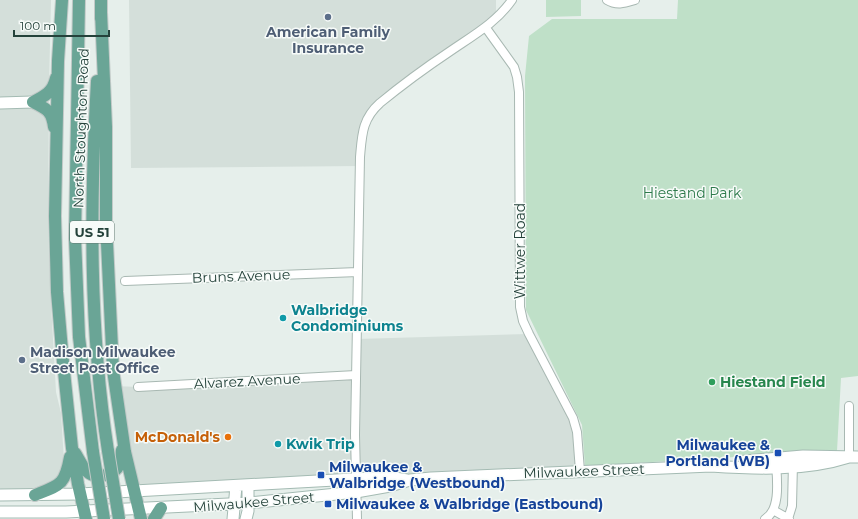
<svg xmlns="http://www.w3.org/2000/svg" width="858" height="519" viewBox="0 0 858 519" font-family="Montserrat,sans-serif">
<rect width="100%" height="100%" fill="#e6efeb"/>
<path fill="#d4dfda" d="M 0,0 L 51,0 L 49,87 L 48,231 L 51,304 L 56,392 L 61,413 L 64,461 L 63,474 L 39,487 L 13,495 L 0,495 Z
M 129,0 L 496,0 L 496,18 L 370,113 L 360,166 L 131,168 Z
M 529,334 L 573,418 L 580,471 L 133,491 L 115,386 L 138,387 L 356,375 L 357,339 Z"/>
<path fill="#bfe0c8" d="M 546,0 L 581,0 L 581,16 L 546,17 Z
M 678,0 L 858,0 L 858,376 L 841,378 L 837,451 L 585,466 L 582,425 L 526,310 L 525,76 L 529,36 L 552,19 L 677,19 Z"/>
<g fill="none" stroke-linecap="round" stroke-linejoin="round">
<g stroke="#a8b8b2" stroke-width="10">
<path id="street" d="M 607,0 C 617,6 625,3 635,0
M 486,28 L 514,67 L 517,77 L 519,92 L 520,307 L 523,321 L 529,334 L 573,418 L 577,432 L 580,471
M 125,281 L 358,272
M 138,387 L 356,375
M 849,406 L 849,457
M 773,510 L 789,519
M 357,519 L 355,435 L 360,157 C 362,135 362,119 380,103 C 402,85 425,68 449,52 C 472,36 496,23 512,0
M 765,519 C 781,510 777,479 776,463
M 788,519 L 792,506 L 793,463"/>
</g>
<g stroke="#a4bbb3" stroke-width="13">
<path id="secondary" d="M 0,103 L 33,102
M 745,461 L 803,456 L 858,457
M 0,495 L 80,494 L 389,477 L 407,480
M 0,512 L 66,512 L 249,503 L 356,492 L 390,486 L 410,480 L 431,478 L 711,466 C 756,469 805,471 849,457
M 233,519 L 236,486
M 246,519 L 248,511 L 248,485"/>
</g>
<g stroke="#c2cac8" stroke-width="14">
<path id="primary" d="M 62,0 L 58,61 L 55,216 L 57,292 L 63,362 L 72,448 L 78,484 L 86,519
M 79,0 L 75,238 L 79,337 L 93,452
M 101,12 L 106,127 L 106,221 L 113,370 L 125,452 L 141,519
M 101,19 L 101,0
M 97,81 C 90,205 89,329 108,451
M 33,102 C 47,109 52,111 54,127
M 33,102 C 45,96 53,92 56,78
M 75,453 C 79,459 83,469 89,473 C 99,479 114,475 119,465 C 122,460 121,455 122,450
M 35,495 C 60,485 65,485 70,457
M 154,519 L 161,508"/>
</g>
<use href="#street" stroke="#fff" stroke-width="8"/>
<use href="#secondary" stroke="#fff" stroke-width="11"/>
<use href="#primary" stroke="#6aa596" stroke-width="12"/>
<g stroke="#c2cac8" stroke-width="14" stroke-linecap="butt">
<path id="primary-bridge" d="M 108,451 L 119,519
M 93,452 L 104,519"/>
</g>
<use href="#primary-bridge" stroke="#6aa596" stroke-width="12"/>
</g>
<g fill="#5c6f8a" stroke="#f7fbf9" stroke-width="1.5">
<circle cx="328" cy="17" r="4"/>
<circle cx="22" cy="360" r="4"/>
</g>
<g fill="#0f9aa8" stroke="#f7fbf9" stroke-width="1.5">
<circle cx="283" cy="318" r="4"/>
<circle cx="278" cy="444" r="4"/>
</g>
<circle fill="#2e9e5b" stroke="#f7fbf9" stroke-width="1.5" cx="712" cy="382" r="4"/>
<circle fill="#e8710a" stroke="#f7fbf9" stroke-width="1.5" cx="228" cy="437" r="4"/>
<g fill="#1a4fb4" stroke="#f7fbf9" stroke-width="1.5">
<rect x="774" y="449" width="8" height="8" rx="2"/>
<rect x="317" y="471" width="8" height="8" rx="2"/>
<rect x="324" y="500" width="8" height="8" rx="2"/>
</g>
<g text-anchor="middle" dominant-baseline="central" stroke-width="3" stroke-linejoin="round" paint-order="stroke">
<rect fill="#f7fbf9" stroke="#637a73" stroke-width="1" x="70" y="221" width="44" height="22" rx="3"/>
<g font-size="13" font-weight="bold" fill="#24423a">
<text x="92" y="232">US 51</text>
</g>
<g font-size="14" font-weight="bold" fill="#4e5e75" stroke="#f7fbf9">
<text x="328" y="32">American Family<tspan x="328" dy="16">Insurance</tspan></text>
<text x="30" y="352" text-anchor="start">Madison Milwaukee<tspan x="30" dy="16">Street Post Office</tspan></text>
</g>
<g font-size="14" fill="#24423a" stroke="#f7fbf9">
<text transform="translate(81 128) rotate(-88)">North Stoughton Road</text>
<text transform="translate(520 251) rotate(-90)">Wittwer Road</text>
<text transform="translate(241 276) rotate(-2)">Bruns Avenue</text>
<text transform="translate(247 381) rotate(-3)">Alvarez Avenue</text>
<text transform="translate(584 471) rotate(-2)">Milwaukee Street</text>
<text transform="translate(254 502) rotate(-5)">Milwaukee Street</text>
</g>
<g font-size="14" fill="#2d7a4b" stroke="#f7fbf9">
<text x="692" y="193">Hiestand Park</text>
</g>
<g font-size="14" font-weight="bold" fill="#0d838f" stroke="#f7fbf9" text-anchor="start">
<text x="291" y="310">Walbridge<tspan x="291" dy="16">Condominiums</tspan></text>
<text x="286" y="444">Kwik Trip</text>
</g>
<g font-size="14" font-weight="bold" fill="#27864d" stroke="#f7fbf9" text-anchor="start">
<text x="720" y="382">Hiestand Field</text>
</g>
<g font-size="14" font-weight="bold" fill="#c56008" stroke="#f7fbf9" text-anchor="end">
<text x="220" y="437">McDonald's</text>
</g>
<g font-size="14" font-weight="bold" fill="#164399" stroke="#f7fbf9" text-anchor="start">
<text x="770" y="445" text-anchor="end">Milwaukee &amp;<tspan x="770" dy="16">Portland (WB)</tspan></text>
<text x="329" y="467">Milwaukee &amp;<tspan x="329" dy="16">Walbridge (Westbound)</tspan></text>
<text x="336" y="504">Milwaukee &amp; Walbridge (Eastbound)</text>
</g>
</g>
<path d="M14 30v6h95v-6" fill="none" stroke="#24423a" stroke-width="2"/>
<text x="20" y="30" font-size="12" fill="#24423a" stroke="#f7fbf9" stroke-width="3" paint-order="stroke">100 m</text>
</svg>
